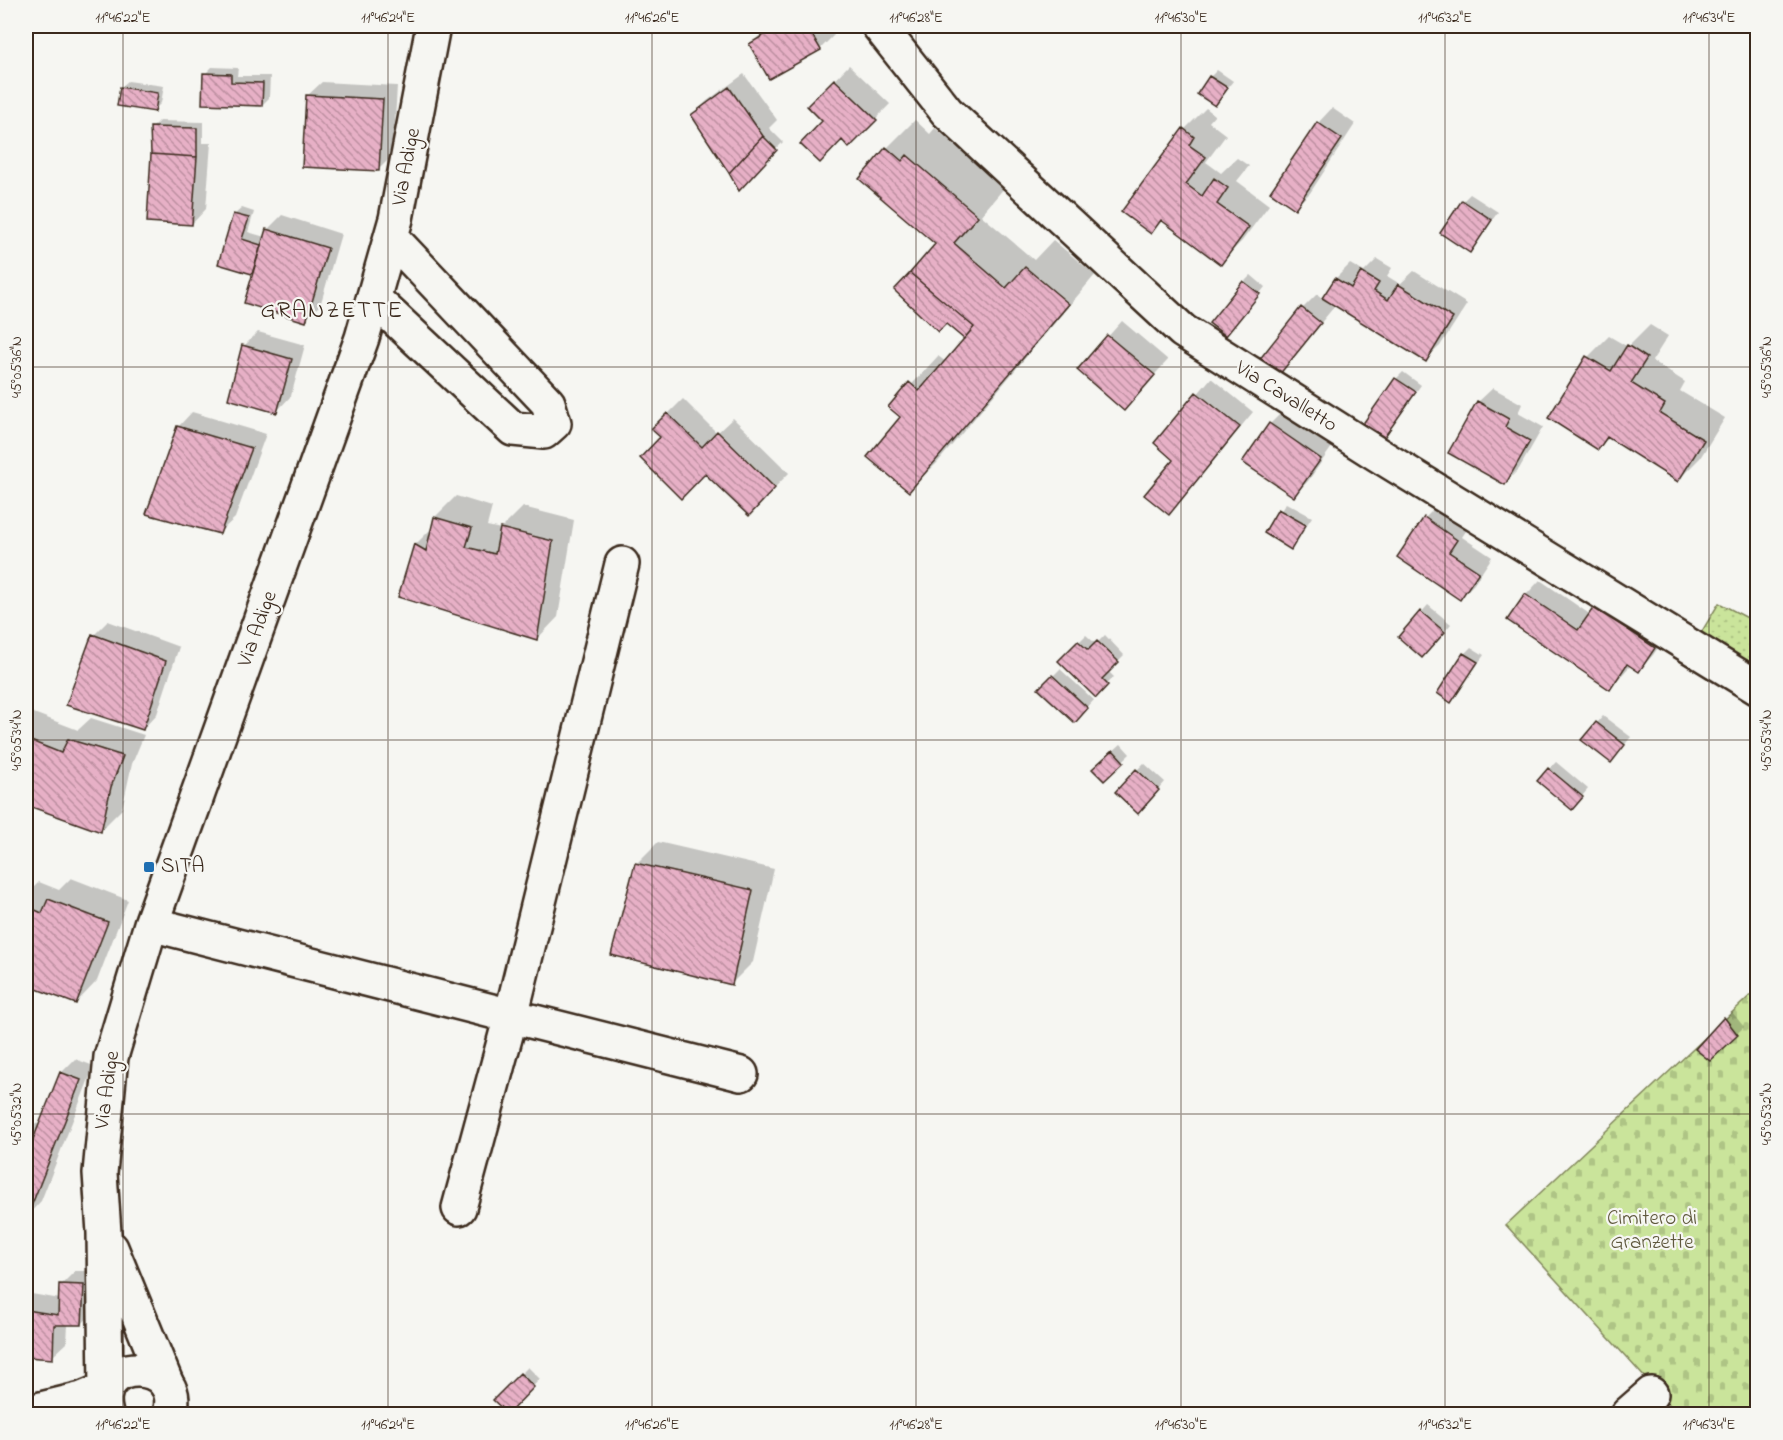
<svg xmlns="http://www.w3.org/2000/svg" width="1783" height="1440" viewBox="0 0 1783 1440" font-family="'Indie Flower',sans-serif">
<defs>
<pattern id="grass-dots" width="8" height="8" patternUnits="userSpaceOnUse" patternTransform="scale(1.5)"><rect width="8" height="8" fill="#cae49b"/><path d="M2 2h.1M6 6h.1" fill="none" stroke="#aec485" stroke-width="1.8" stroke-linecap="round"/></pattern>
<pattern id="cemetery-stones" width="16" height="16" patternUnits="userSpaceOnUse" patternTransform="scale(1.5)"><rect width="16" height="16" fill="#cae49b"/><path d="M2 7V4a2 2 0 0 1 4 0v3zM10 15v-3a2 2 0 0 1 4 0v3z" fill="#aec485"/></pattern>
<pattern id="building-back-hatch" width="6" height="6" patternUnits="userSpaceOnUse" patternTransform="scale(1.5)"><rect width="6" height="6" fill="#e7b0c6"/><path d="M-1 5l2 2M0 0l6 6M5-1l2 2" fill="none" stroke="#bc8fa0"/></pattern>
</defs>
<rect width="100%" height="100%" fill="#f6f6f2"/>
<filter id="ink" filterUnits="userSpaceOnUse"><feTurbulence type="fractalNoise" baseFrequency=".0167" numOctaves="2"/><feDisplacementMap in="SourceGraphic" scale="12" xChannelSelector="R" yChannelSelector="G"/><feConvolveMatrix kernelMatrix="1 2 1 2 8 2 1 2 1" color-interpolation-filters="sRGB"/></filter>
<g filter="url(#ink)">
<path fill="url(#grass-dots)" stroke="#82875c" stroke-width="1.5" d="M 1719,603 L 1757,623 L 1757,705 L 1687,656 Z"/>
<path fill="url(#cemetery-stones)" stroke="#82875c" stroke-width="1.5" d="M 1757,989 L 1757,1414 L 1678,1414 L 1506,1225 Z"/>
<path fill="#0003" d="M 763,26 L 829,26 L 834,35 L 820,49 L 751,44 L 766,29 Z
M 849,65 L 890,104 L 849,146 L 809,106 Z
M 212,67 L 238,68 L 237,76 L 270,76 L 269,98 L 262,105 L 205,74 Z
M 1217,70 L 1233,81 L 1215,104 L 1210,77 Z
M 744,74 L 777,120 L 769,128 L 783,142 L 739,188 L 692,115 L 707,101 Z
M 128,81 L 164,86 L 161,103 L 154,110 L 121,87 Z
M 322,82 L 397,86 L 393,155 L 379,169 L 307,96 Z
M 1206,108 L 1215,115 L 1209,122 L 1226,135 L 1206,162 L 1221,173 L 1237,158 L 1249,166 L 1237,181 L 1269,205 L 1242,241 L 1220,263 L 1163,220 L 1151,232 L 1185,129 Z
M 1332,108 L 1355,124 L 1310,193 L 1295,207 L 1318,123 Z
M 915,120 L 930,134 L 935,128 L 1005,187 L 981,215 L 1034,260 L 1053,240 L 1095,275 L 937,463 L 909,490 L 902,416 L 891,407 L 938,356 L 946,362 L 966,338 L 937,244 L 887,148 Z
M 159,121 L 203,122 L 203,143 L 211,143 L 206,209 L 192,224 L 153,154 L 152,128 Z
M 1470,194 L 1498,212 L 1470,251 L 1463,201 Z
M 242,208 L 254,212 L 248,232 L 265,237 L 267,230 L 282,215 L 341,234 L 320,306 L 305,320 L 256,269 L 252,272 L 235,214 Z
M 1377,259 L 1392,268 L 1387,276 L 1400,284 L 1414,271 L 1467,304 L 1440,346 L 1425,360 L 1326,298 L 1325,300 L 1334,307 L 1275,378 L 1257,365 L 1303,308 L 1317,294 L 1323,299 L 1336,278 L 1350,264 L 1364,272 Z
M 1251,275 L 1265,287 L 1233,327 L 1244,282 Z
M 1122,321 L 1168,360 L 1124,408 L 1079,369 Z
M 1650,325 L 1668,336 L 1652,361 L 1685,382 L 1680,391 L 1725,418 L 1700,458 L 1678,480 L 1610,437 L 1598,448 L 1588,357 L 1609,336 L 1628,347 Z
M 258,332 L 305,345 L 291,396 L 277,411 L 244,346 Z
M 1403,372 L 1421,385 L 1383,437 L 1396,379 Z
M 1211,378 L 1253,412 L 1169,513 L 1176,459 L 1157,443 Z
M 1493,388 L 1522,404 L 1518,413 L 1543,427 L 1519,469 L 1505,483 L 1478,402 Z
M 683,399 L 717,433 L 733,418 L 789,473 L 749,514 L 705,472 L 653,429 Z
M 1284,410 L 1334,444 L 1308,481 L 1294,495 L 1270,424 Z
M 192,412 L 266,434 L 235,518 L 220,532 L 178,427 Z
M 456,496 L 492,507 L 487,526 L 501,529 L 523,507 L 574,520 L 558,617 L 537,639 L 415,545 L 433,527 L 435,517 Z
M 1286,503 L 1312,517 L 1291,548 L 1266,533 Z
M 1439,504 L 1470,525 L 1462,537 L 1492,557 L 1474,584 L 1460,598 L 1425,518 Z
M 1540,580 L 1591,615 L 1610,594 L 1668,633 L 1653,655 L 1639,670 L 1631,665 L 1610,688 L 1526,595 Z
M 1428,605 L 1451,624 L 1429,650 L 1400,637 Z
M 108,621 L 179,647 L 157,714 L 143,729 L 94,635 Z
M 1086,635 L 1096,644 L 1105,635 L 1124,655 L 1108,671 L 1114,677 L 1096,696 L 1060,661 Z
M 1471,647 L 1484,655 L 1451,701 L 1464,654 Z
M 1060,669 L 1094,700 L 1081,714 L 1040,689 Z
M 26,710 L 78,730 L 91,718 L 144,735 L 132,764 L 122,809 L 100,831 L 26,804 Z
M 1603,716 L 1631,737 L 1617,754 L 1583,740 Z
M 1121,744 L 1130,754 L 1104,779 L 1101,762 Z
M 1556,762 L 1588,789 L 1578,801 L 1549,769 Z
M 1144,763 L 1165,782 L 1145,805 L 1137,770 Z
M 658,842 L 774,869 L 753,962 L 732,983 L 612,954 L 637,863 Z
M 71,878 L 128,900 L 97,981 L 76,1003 L 26,983 L 26,889 L 30,891 L 39,882 L 59,890 Z
M 1732,1012 L 1744,1027 L 1710,1059 L 1698,1049 Z
M 75,1059 L 94,1066 L 41,1201 L 27,1216 L 26,1127 L 31,1122 L 41,1125 L 61,1073 Z
M 75,1271 L 98,1271 L 96,1309 L 82,1324 L 68,1324 L 67,1343 L 52,1357 L 26,1355 L 26,1293 L 60,1299 L 61,1285 Z
M 528,1367 L 540,1379 L 508,1412 L 495,1400 Z"/>
<path fill="url(#building-back-hatch)" stroke="#3b2a1e" stroke-width="1.5" d="M 762,26 L 807,26 L 821,50 L 769,79 L 749,44 L 766,34 Z
M 203,73 L 231,74 L 231,82 L 263,83 L 262,106 L 202,104 Z
M 1209,76 L 1228,88 L 1215,106 L 1197,94 Z
M 834,79 L 877,120 L 849,148 L 842,140 L 820,163 L 800,144 L 822,121 L 807,106 Z
M 120,87 L 158,93 L 155,112 L 117,106 Z
M 729,87 L 763,136 L 729,173 L 691,115 Z
M 306,95 L 383,99 L 379,171 L 302,167 Z
M 1317,122 L 1342,139 L 1295,209 L 1270,192 Z
M 150,127 L 197,128 L 197,157 L 151,154 Z
M 1183,128 L 1194,137 L 1189,145 L 1206,157 L 1186,184 L 1202,196 L 1214,178 L 1228,188 L 1217,204 L 1249,227 L 1221,265 L 1161,220 L 1151,234 L 1121,212 Z
M 763,136 L 777,150 L 739,191 L 729,173 Z
M 886,147 L 902,161 L 907,155 L 978,216 L 954,243 L 1006,288 L 1025,267 L 1069,304 L 909,492 L 867,457 L 900,417 L 888,407 L 909,382 L 919,391 L 974,327 L 910,273 L 935,244 L 859,179 Z
M 151,154 L 197,157 L 192,225 L 147,222 Z
M 1462,200 L 1492,220 L 1470,253 L 1440,233 Z
M 233,214 L 249,218 L 242,239 L 261,245 L 252,274 L 218,264 Z
M 266,229 L 328,248 L 306,322 L 244,303 Z
M 1361,272 L 1379,283 L 1374,291 L 1388,300 L 1398,284 L 1453,318 L 1426,362 L 1322,298 L 1335,278 L 1351,288 Z
M 910,273 L 974,327 L 964,339 L 946,324 L 938,332 L 894,290 Z
M 1243,281 L 1260,294 L 1226,336 L 1209,323 Z
M 1301,307 L 1321,323 L 1275,380 L 1255,365 Z
M 1107,335 L 1155,375 L 1124,411 L 1077,370 Z
M 242,345 L 292,359 L 277,413 L 228,399 Z
M 1627,345 L 1647,358 L 1631,383 L 1665,404 L 1660,413 L 1704,440 L 1678,482 L 1607,437 L 1598,450 L 1548,418 L 1586,356 L 1611,371 Z
M 1395,378 L 1416,392 L 1383,439 L 1362,425 Z
M 1196,392 L 1240,427 L 1169,515 L 1144,495 L 1173,460 L 1154,443 Z
M 1477,401 L 1509,419 L 1505,427 L 1530,441 L 1505,485 L 1448,453 Z
M 667,413 L 702,447 L 717,431 L 775,488 L 749,516 L 705,474 L 681,499 L 640,458 L 660,437 L 651,429 Z
M 1269,423 L 1321,459 L 1294,497 L 1242,462 Z
M 177,426 L 252,448 L 220,534 L 146,514 Z
M 1278,509 L 1306,525 L 1291,550 L 1264,533 Z
M 434,517 L 472,528 L 466,547 L 495,554 L 500,528 L 553,541 L 537,640 L 398,597 L 414,544 L 426,551 Z
M 1424,517 L 1457,540 L 1449,552 L 1479,572 L 1460,600 L 1397,557 Z
M 1525,594 L 1578,630 L 1594,607 L 1655,648 L 1639,672 L 1627,664 L 1610,690 L 1507,620 Z
M 1420,611 L 1445,632 L 1422,658 L 1398,637 Z
M 92,634 L 166,661 L 143,730 L 66,705 Z
M 1078,641 L 1088,650 L 1097,641 L 1119,662 L 1102,679 L 1108,685 L 1096,698 L 1058,661 Z
M 1463,653 L 1478,662 L 1451,703 L 1437,693 Z
M 1052,675 L 1088,708 L 1075,723 L 1038,689 Z
M 1596,722 L 1625,745 L 1611,763 L 1581,740 Z
M 26,739 L 61,753 L 68,739 L 123,756 L 111,787 L 101,832 L 26,805 Z
M 1113,750 L 1124,762 L 1104,781 L 1092,769 Z
M 1548,768 L 1583,797 L 1572,810 L 1537,781 Z
M 1136,769 L 1159,790 L 1138,814 L 1115,792 Z
M 635,863 L 753,890 L 732,985 L 611,955 Z
M 48,899 L 108,922 L 76,1004 L 26,985 L 26,906 L 42,913 Z
M 1724,1017 L 1738,1035 L 1710,1061 L 1695,1049 Z
M 60,1072 L 81,1080 L 27,1217 L 26,1139 L 32,1142 Z
M 59,1284 L 84,1285 L 82,1325 L 54,1325 L 53,1359 L 26,1357 L 26,1310 L 58,1315 Z
M 520,1373 L 534,1387 L 508,1414 L 493,1400 Z"/>
<g fill="none" stroke-linecap="round" stroke-linejoin="round">
<g stroke="#3b2a1e" stroke-width="38">
<path id="minor" d="M 879,26 L 947,112 L 1183,331 L 1377,454 L 1758,688
M 374,299 L 513,429 L 544,432 L 554,423 L 548,403 L 391,237
M 151,924 L 511,1016 L 622,564
M 459,1208 L 511,1016 L 741,1074
M 111,1248 L 167,1385
M 106,1389 L 104,1233 L 100,1173 L 111,1057 L 151,924 L 362,338 L 396,219 L 433,26
M 1628,1414 L 1651,1394"/>
</g>
<g stroke="#3b2a1e" stroke-width="38">
<path id="tertiary" d="M 41,1409 L 82,1399 L 106,1389
M 106,1414 C 90,1354 186,1357 170,1414"/>
</g>
<use href="#minor" stroke="#f6f6f2" stroke-width="33"/>
<use href="#tertiary" stroke="#f6f6f2" stroke-width="33"/>
</g>
</g>
<path fill="none" stroke="#3b2a1e" stroke-width="1.5" stroke-opacity="0.45" d="M 123,26 L 123,1414M 388,26 L 388,1414M 652,26 L 652,1414M 916,26 L 916,1414M 1181,26 L 1181,1414M 1445,26 L 1445,1414M 1709,26 L 1709,1414M 26,367 L 1758,367M 26,740 L 1758,740M 26,1114 L 1758,1114"/>
<rect fill="#1f6fb2" stroke="#f6f6f2" stroke-width="2" x="143" y="861" width="12" height="12" rx="3"/>
<g text-anchor="middle" dominant-baseline="central" stroke-width="4.5" stroke-linejoin="round" paint-order="stroke">
<g font-size="21" fill="#3b2a1e" stroke="#f6f6f2">
<text transform="translate(407 167) rotate(-79)">Via Adige</text>
<text transform="translate(1286 397) rotate(32)">Via Cavalletto</text>
<text transform="translate(258 629) rotate(-70)">Via Adige</text>
<text transform="translate(108 1090) rotate(-82)">Via Adige</text>
</g>
<g font-size="21" fill="#3b2a1e" stroke="#f6f6f2" text-anchor="start">
<text x="161" y="867">SITA</text>
</g>
<g font-size="21" fill="#5f583d" stroke="#f6f6f2">
<text x="1652" y="1219">Cimitero di<tspan x="1652" dy="24">Granzette</tspan></text>
</g>
<g font-size="24" letter-spacing="1.5" fill="#3b2a1e" stroke="#f6f6f2">
<text x="332" y="311">GRANZETTE</text>
</g>
</g>
<rect width="1783" height="1440" fill="none" stroke="#f6f6f2" stroke-width="66"/>
<rect x="33" y="33" width="1717" height="1374" fill="none" stroke="#3b2a1e" stroke-width="2"/>
<g font-size="15" text-anchor="middle" fill="#3b2a1e">
<text x="123" y="22">11°46'22"E</text>
<text x="388" y="22">11°46'24"E</text>
<text x="652" y="22">11°46'26"E</text>
<text x="916" y="22">11°46'28"E</text>
<text x="1181" y="22">11°46'30"E</text>
<text x="1445" y="22">11°46'32"E</text>
<text x="1709" y="22">11°46'34"E</text>
<text transform="translate(16 367) rotate(-90)" y="5">45°05'36"N</text>
<text transform="translate(1766 367) rotate(-90)" y="5">45°05'36"N</text>
<text transform="translate(16 740) rotate(-90)" y="5">45°05'34"N</text>
<text transform="translate(1766 740) rotate(-90)" y="5">45°05'34"N</text>
<text transform="translate(16 1114) rotate(-90)" y="5">45°05'32"N</text>
<text transform="translate(1766 1114) rotate(-90)" y="5">45°05'32"N</text>
<text x="123" y="1429">11°46'22"E</text>
<text x="388" y="1429">11°46'24"E</text>
<text x="652" y="1429">11°46'26"E</text>
<text x="916" y="1429">11°46'28"E</text>
<text x="1181" y="1429">11°46'30"E</text>
<text x="1445" y="1429">11°46'32"E</text>
<text x="1709" y="1429">11°46'34"E</text>
</g>
</svg>
